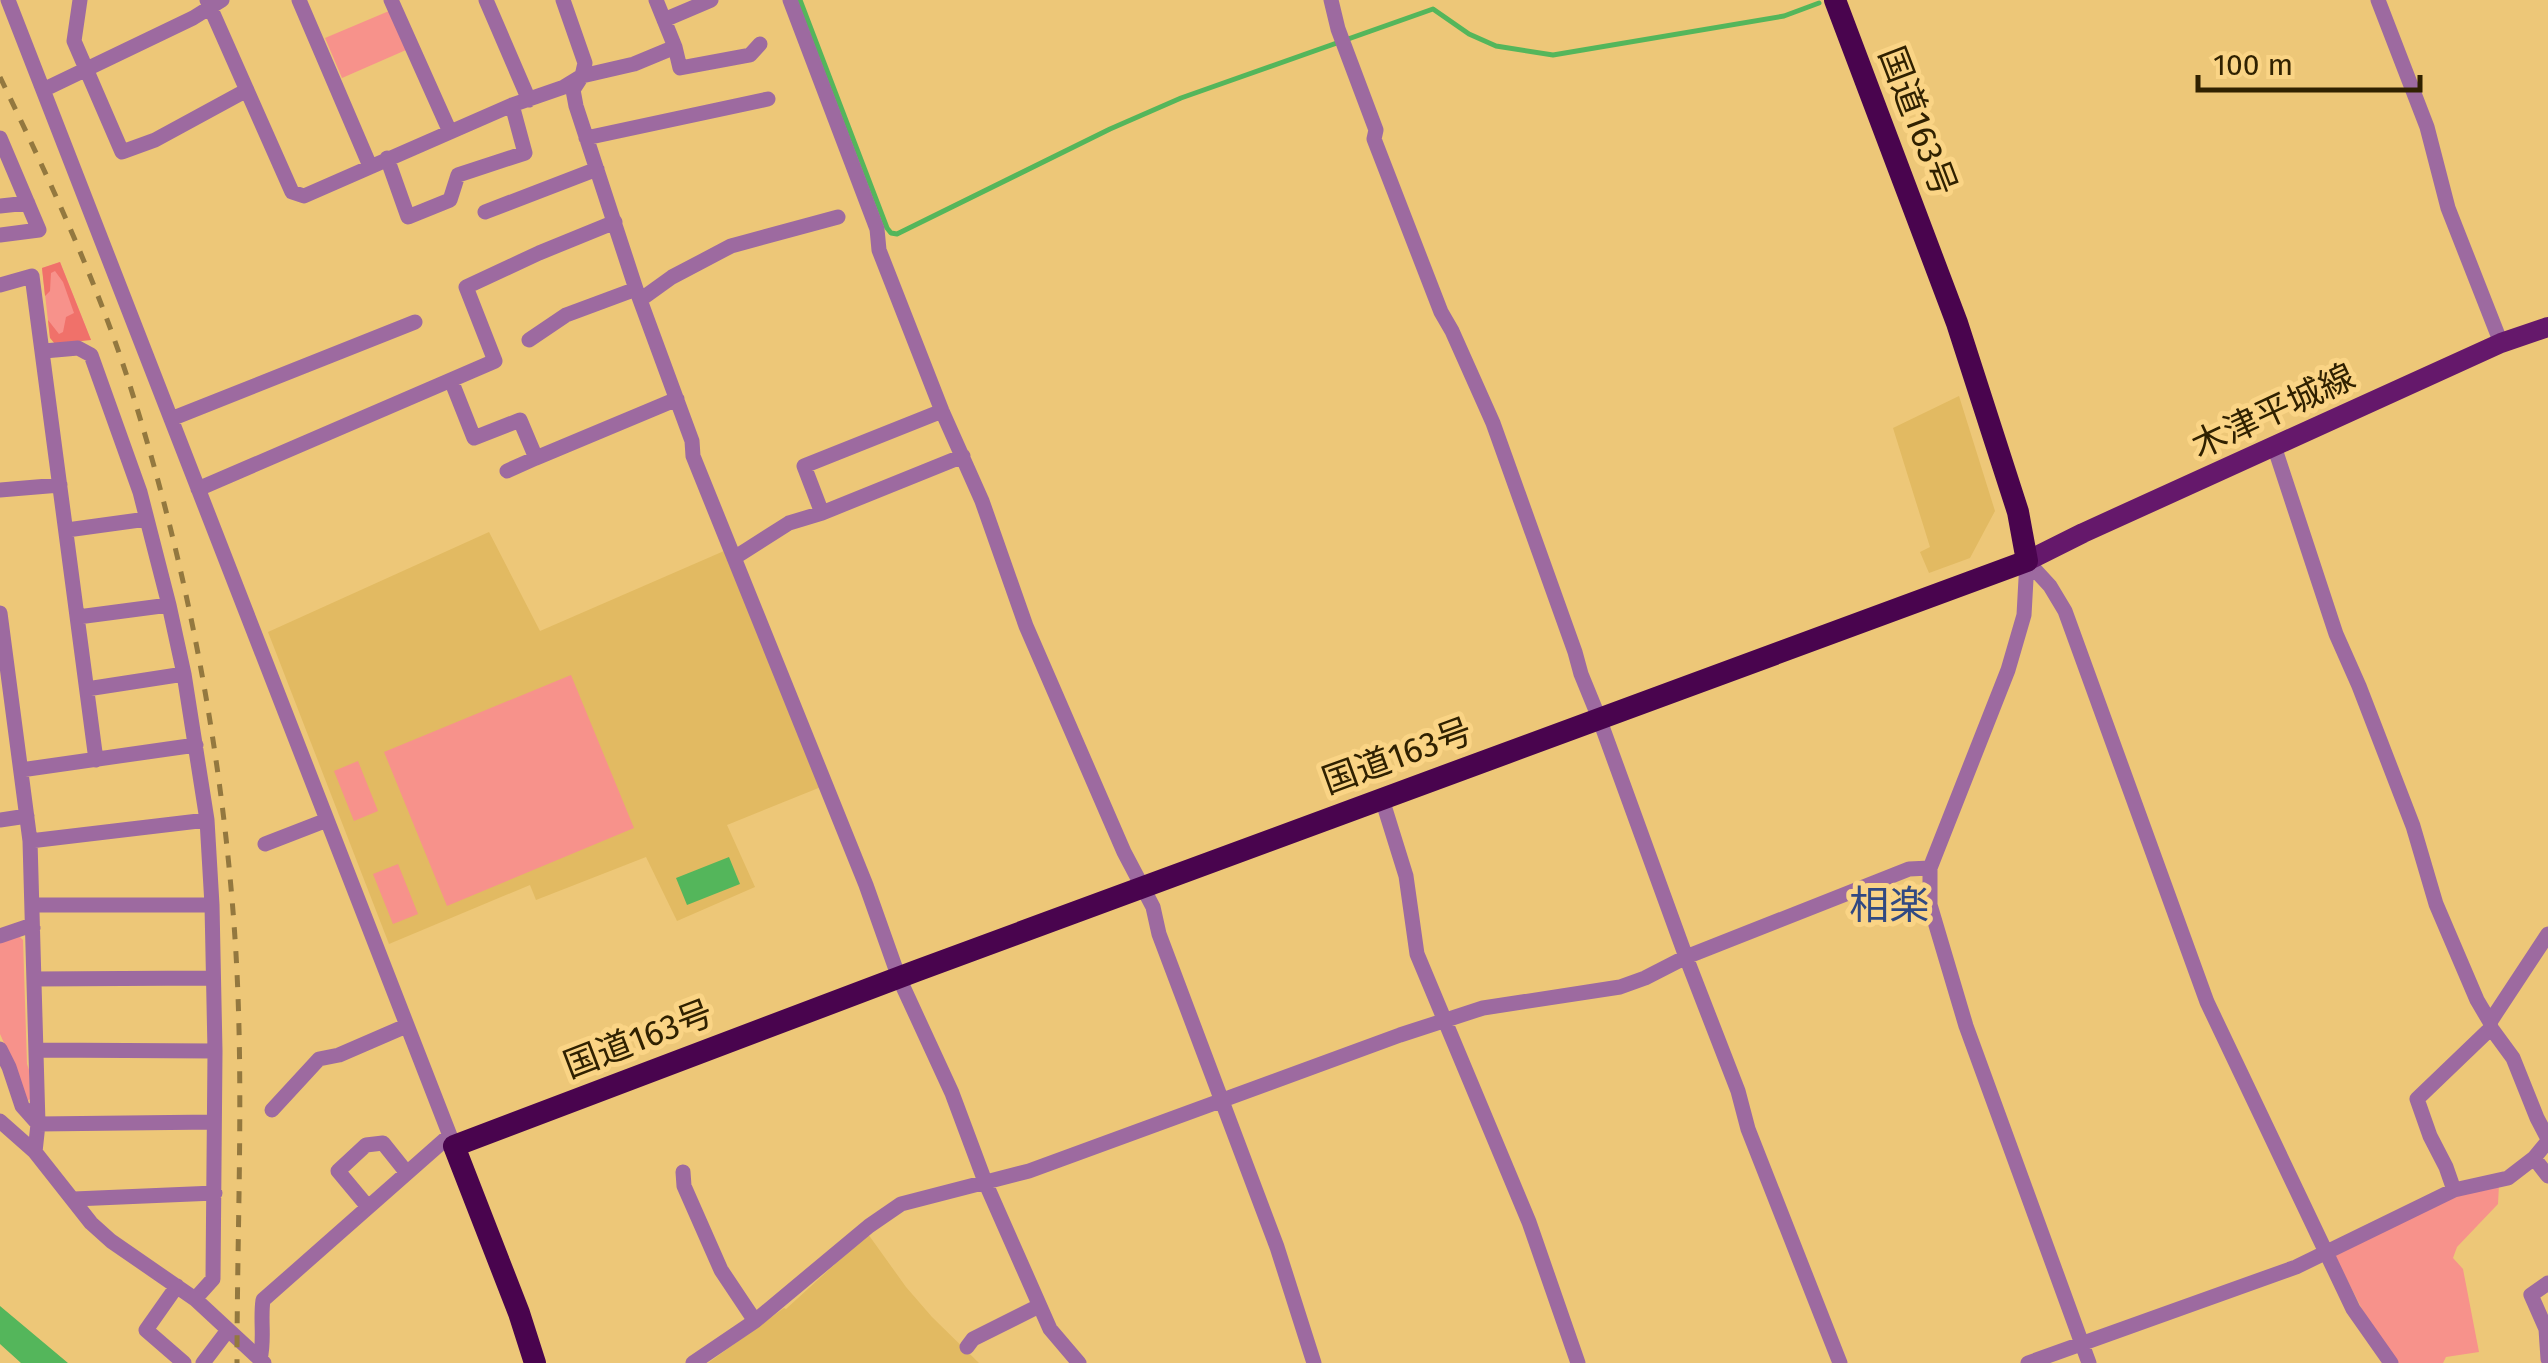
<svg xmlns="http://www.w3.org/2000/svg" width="2548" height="1363" viewBox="0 0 2548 1363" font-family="'Fira Sans','Noto Sans JP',sans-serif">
<rect width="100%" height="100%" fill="#edc778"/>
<path fill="#e2ba62" d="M 1959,396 L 1995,511 L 1970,558 L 1929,573 L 1920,552 L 1930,547 L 1893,428 Z
M 489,532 L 540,631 L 724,551 L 821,787 L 727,825 L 755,887 L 677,921 L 646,857 L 536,900 L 530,885 L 389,944 L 268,632 Z
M 868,1234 L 906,1287 L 932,1317 L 979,1363 L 708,1363 L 784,1308 L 786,1309 Z"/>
<path fill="#f7928b" d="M 389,11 L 406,50 L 342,78 L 325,38 Z
M 60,262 L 91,340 L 50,338 L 42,268 Z
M 571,675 L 634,828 L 447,906 L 384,752 Z
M 358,761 L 378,811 L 354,821 L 334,771 Z
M 398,864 L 418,914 L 393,924 L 373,874 Z
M 18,935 L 23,940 L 27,1064 L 29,1070 L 30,1099 L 26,1102 L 16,1070 L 0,1034 L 0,942 Z
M 2499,1185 L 2498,1204 L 2457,1247 L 2453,1258 L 2463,1269 L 2479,1352 L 2446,1357 L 2443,1363 L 2398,1363 L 2364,1313 L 2335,1256 L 2453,1195 Z"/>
<path fill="#f0716a" d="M 60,262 L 91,340 L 55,344 L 50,338 L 48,320 L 59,334 L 63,332 L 66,317 L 74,313 L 63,282 L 55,271 L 51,273 L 50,291 L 45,296 L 42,268 Z"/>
<path fill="#54b65b" d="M 729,857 L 740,884 L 687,905 L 676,878 Z
M 0,1306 L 68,1363 L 21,1363 L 0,1344 Z"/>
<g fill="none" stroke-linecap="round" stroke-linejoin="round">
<path stroke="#54b65b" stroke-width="5" d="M 800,0 L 887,228 L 891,233 L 897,234 L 1110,129 L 1181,98 L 1433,9 L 1469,34 L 1496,46 L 1553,55 L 1784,16 L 1819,3"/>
<path stroke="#9d6aa0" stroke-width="15" d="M 8,0 L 454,1146
M 80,0 L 74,41 L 122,152 L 155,140 L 247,90
M 207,0 L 292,192 L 304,196 L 512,105 L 564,87 L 582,76 L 634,64 L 675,47
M 299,0 L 370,166
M 391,0 L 450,132
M 486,0 L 529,100
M 563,0 L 585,63 L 582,76 L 573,90 L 576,106 L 636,289 L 692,441 L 693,456 L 866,885 L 899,978 L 952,1093 L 986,1184 L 1050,1329 L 1079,1363
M 656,0 L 675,47 L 680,68 L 750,55 L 760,44
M 790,0 L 877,229 L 879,250 L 942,411 L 982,501 L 1026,626 L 1124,852 L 1153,907 L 1159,934 L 1277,1247 L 1314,1363
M 1331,0 L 1338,29 L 1376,130 L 1374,139 L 1441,312 L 1452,331 L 1493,423 L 1575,652 L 1581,674 L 1599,718 L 1686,957 L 1738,1091 L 1748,1129 L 1840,1363
M 2378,0 L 2427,127 L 2448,208 L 2501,343
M 664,20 L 711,0
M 43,90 L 193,18 L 222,0
M 0,138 L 39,230 L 0,235
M 586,138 L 768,99
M 387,158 L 408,217 L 450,200 L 458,175 L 525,153 L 512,105
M 0,206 L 28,203
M 485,212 L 597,169
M 0,285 L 32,276 L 96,760
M 640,300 L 672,277 L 731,246 L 838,217
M 529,340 L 566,315 L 636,289
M 44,351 L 78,348 L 91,355 L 140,492 L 169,605 L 184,674 L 207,820 L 212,905 L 215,1051 L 213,1279 L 195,1299
M 451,380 L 474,438 L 520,420 L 536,458 L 677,399
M 171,419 L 415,322
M 2274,446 L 2336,634 L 2359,686 L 2413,826 L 2436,904 L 2477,1000 L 2490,1022 L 2491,1028 L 2513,1058 L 2537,1118 L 2548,1139
M 507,471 L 536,458
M 198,489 L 495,361 L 466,287 L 539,253 L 615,222
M 0,490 L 60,485
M 822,513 L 804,466 L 942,411
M 67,530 L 147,519
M 734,558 L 789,523 L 822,513 L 963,456
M 2027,561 L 2050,586 L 2065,611 L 2207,1002 L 2353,1309 L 2391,1363
M 2027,561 L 2024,615 L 2008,670 L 1930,868 L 1930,905 L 1966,1026 L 2089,1363
M 0,613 L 30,841 L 38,1124 L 35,1152
M 78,617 L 169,605
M 87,689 L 184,674
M 21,770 L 196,745
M 1382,799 L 1406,876 L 1417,954 L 1529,1222 L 1578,1363
M 0,820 L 27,816
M 30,841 L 207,820
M 265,844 L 327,820
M 32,905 L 212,905
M 0,936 L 26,927 L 33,928
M 34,979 L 212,978
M 2490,1022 L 2548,934
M 0,1049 L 9,1067 L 22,1106 L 38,1124 L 214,1122
M 36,1050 L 215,1051
M 272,1110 L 319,1059 L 339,1055 L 406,1026
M 0,1121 L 35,1152 L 91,1223 L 111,1241 L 195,1299 L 264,1363
M 2534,1158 L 2548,1176
M 683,1172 L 684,1186 L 721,1270 L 755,1321
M 2454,1190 L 2446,1167 L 2430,1136 L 2417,1099 L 2491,1028
M 74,1199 L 215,1193
M 368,1207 L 338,1171 L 366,1145 L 383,1143 L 407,1173
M 2548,1283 L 2531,1295 L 2546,1329 L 2548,1359
M 177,1286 L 146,1330 L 184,1363
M 967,1347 L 973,1339 L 1039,1306
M 260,1359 C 265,1340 260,1320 263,1300 L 449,1136
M 203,1363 L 228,1330
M 693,1363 L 755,1321 L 869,1226 L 901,1204 L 1029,1171 L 1400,1035 L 1483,1008 L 1620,987 L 1645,978 L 1686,957 L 1909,869 L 1930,868
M 2028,1363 L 2296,1267 L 2454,1190 L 2508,1178 L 2534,1158 L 2548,1141"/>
<path stroke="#65186b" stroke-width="20" d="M 2027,561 L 2083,533 L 2501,343 L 2548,327"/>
<path stroke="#49044e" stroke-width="22" d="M 535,1363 L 519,1313 L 454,1146 L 916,971 L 2027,561 L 2018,512 L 1957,323 L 1835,0"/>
<path stroke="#93783f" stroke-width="5" stroke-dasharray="12 12" stroke-linecap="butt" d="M 0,77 C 51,183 102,292 136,405 C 188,573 221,749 234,924 C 245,1070 237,1217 237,1363"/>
</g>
<g text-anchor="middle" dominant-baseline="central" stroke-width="10" stroke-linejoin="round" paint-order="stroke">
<g font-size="35" fill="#302100" stroke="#fad485">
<text transform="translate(1918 121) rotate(69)">国道163号</text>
<text transform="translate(2273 411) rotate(-25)">木津平城線</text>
<text transform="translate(1397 756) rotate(-20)">国道163号</text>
<text transform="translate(638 1039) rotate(-21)">国道163号</text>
</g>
<g font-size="40" fill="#314982" stroke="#fad485">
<text x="1889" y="906">相楽</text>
</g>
</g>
<path d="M2198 75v15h222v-15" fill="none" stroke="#302100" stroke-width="5"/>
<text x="2213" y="75" font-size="30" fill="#302100" stroke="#fad485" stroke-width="8" paint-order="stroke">100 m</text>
</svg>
